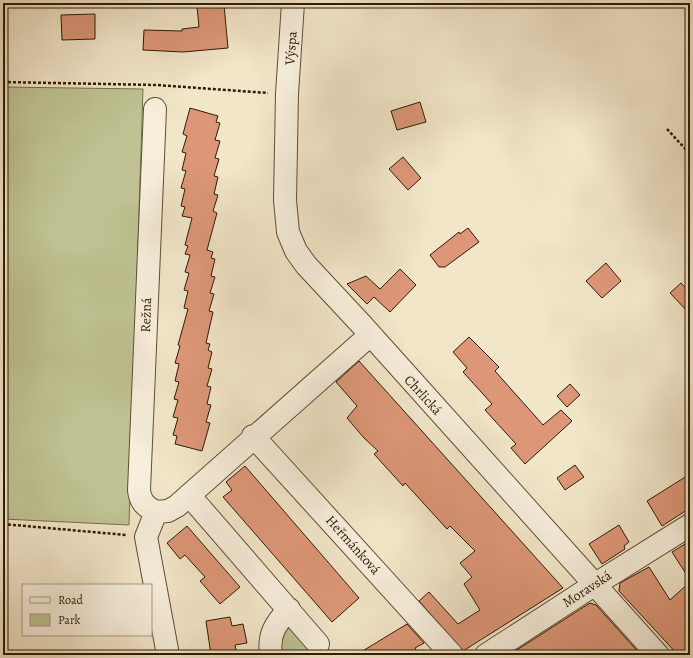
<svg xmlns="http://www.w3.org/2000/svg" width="693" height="658" viewBox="0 0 693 658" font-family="Alegreya,serif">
<rect width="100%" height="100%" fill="#f2e6c9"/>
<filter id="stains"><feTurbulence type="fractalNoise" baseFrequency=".005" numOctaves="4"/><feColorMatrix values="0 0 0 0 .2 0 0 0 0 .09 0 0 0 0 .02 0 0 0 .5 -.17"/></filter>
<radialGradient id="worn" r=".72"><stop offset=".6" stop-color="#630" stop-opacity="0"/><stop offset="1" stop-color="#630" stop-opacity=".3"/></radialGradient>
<path fill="#bfc393" stroke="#76704b" d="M 3,87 L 143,89 L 129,525 L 3,519 Z
M 292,628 L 316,655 L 279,655 L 278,649 L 285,629 Z"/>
<path fill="#dd9778" stroke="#2e1c03" d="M 224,5 L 228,48 L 183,52 L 143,50 L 144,30 L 182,31 L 182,29 L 199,27 L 197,7 Z
M 95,14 L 95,39 L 62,40 L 61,15 Z
M 420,102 L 426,122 L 397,130 L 391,111 Z
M 190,108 L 218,116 L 216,122 L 220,123 L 215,140 L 220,141 L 215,158 L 219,159 L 214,176 L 218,177 L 214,194 L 218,195 L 213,211 L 217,213 L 207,250 L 213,252 L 211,258 L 215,259 L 211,276 L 215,277 L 210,293 L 214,294 L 209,311 L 213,312 L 206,343 L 210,344 L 208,350 L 212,352 L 208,368 L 212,369 L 207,386 L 211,387 L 207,404 L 211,405 L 206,422 L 210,423 L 202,451 L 175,444 L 177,436 L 173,435 L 178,418 L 173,417 L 178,400 L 174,399 L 179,382 L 175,381 L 179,364 L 175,363 L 180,346 L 178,345 L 188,309 L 184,308 L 188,291 L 184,290 L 189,273 L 185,272 L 190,255 L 185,254 L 188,246 L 185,245 L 192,218 L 182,216 L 185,207 L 181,206 L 185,189 L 181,188 L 186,171 L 182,170 L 186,153 L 182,152 L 187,136 L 183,134 Z
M 403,157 L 421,178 L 408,190 L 389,169 Z
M 468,228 L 479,242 L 445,267 L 439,267 L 430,255 L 459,232 L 460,234 Z
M 606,263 L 621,281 L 602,298 L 586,281 Z
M 400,269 L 416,285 L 390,312 L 374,297 L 367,304 L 347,284 L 366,276 L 380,289 Z
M 681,283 L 690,293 L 690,314 L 670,293 Z
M 469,337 L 499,367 L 495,371 L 543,425 L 561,410 L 572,421 L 525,464 L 511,448 L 516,444 L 485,410 L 492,404 L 463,372 L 467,368 L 453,352 Z
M 359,361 L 563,588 L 463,651 L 419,601 L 429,592 L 458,624 L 480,610 L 464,584 L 472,577 L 460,563 L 475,551 L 450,526 L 447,529 L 405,483 L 403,486 L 374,454 L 378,451 L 364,438 L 347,418 L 357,406 L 336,382 Z
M 570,384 L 580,395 L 567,407 L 557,396 Z
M 575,465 L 584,477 L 565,490 L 557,478 Z
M 245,466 L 359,598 L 332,622 L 223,497 L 232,490 L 226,482 Z
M 690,474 L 690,508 L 662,526 L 647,501 Z
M 619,525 L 629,542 L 624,546 L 625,549 L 602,564 L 589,544 Z
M 187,526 L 240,587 L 220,604 L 200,581 L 205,577 L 185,555 L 180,559 L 167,543 Z
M 690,541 L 690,580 L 672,552 Z
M 649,567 L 670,600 L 690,582 L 690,655 L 678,655 L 619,591 L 620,583 Z
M 590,603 L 596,605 L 641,655 L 509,655 Z
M 230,617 L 232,626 L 243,624 L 247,643 L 235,645 L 237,655 L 211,655 L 206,621 Z
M 407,624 L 424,643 L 415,648 L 419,655 L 356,655 Z"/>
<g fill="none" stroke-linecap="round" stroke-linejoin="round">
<g stroke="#5f4e34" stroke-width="24">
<path id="minor" d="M 293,3 L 287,94 L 285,200 L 288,232 L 296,251 L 306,265 L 361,324 L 658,655
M 155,109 L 139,490 C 140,502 146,507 156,512
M 253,436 L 452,655
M 189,495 L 318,644
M 168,655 L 146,537 L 156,512 L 168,511 L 177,506 L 369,336
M 271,655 C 268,635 275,624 289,609
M 486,655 L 594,585 L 690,525"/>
</g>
<path stroke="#2e1c03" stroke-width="2.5" stroke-dasharray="3 2" stroke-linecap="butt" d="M 3,82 L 157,85 L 268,93
M 667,129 L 690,154
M 3,524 L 126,535"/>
<use href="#minor" stroke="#f7efdc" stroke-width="22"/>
</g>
<g text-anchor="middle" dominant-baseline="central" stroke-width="4" stroke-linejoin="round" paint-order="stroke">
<g font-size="14" fill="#2e1c03" stroke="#f7efdc">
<text transform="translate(291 48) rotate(-86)">Výspa</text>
<text transform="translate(146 315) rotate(-88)">Režná</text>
<text transform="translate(423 395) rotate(48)">Chrlická</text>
<text transform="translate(353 545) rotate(48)">Heřmánková</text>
<text transform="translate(587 589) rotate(-33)">Moravská</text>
</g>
</g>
<rect width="693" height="658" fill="none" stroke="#f2e6c9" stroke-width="16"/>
<rect x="4" y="4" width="685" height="650" fill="none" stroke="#2e1c03" stroke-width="2"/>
<rect x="8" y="8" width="677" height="642" fill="none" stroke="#2e1c03"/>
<rect x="22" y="584" width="130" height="52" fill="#f7efdc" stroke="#a79b85"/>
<rect x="30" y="597" width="20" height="6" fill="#f7efdc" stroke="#a79b85"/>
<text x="58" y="604" font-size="12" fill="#2e1c03">Road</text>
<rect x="30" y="614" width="20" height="12" fill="#bfc393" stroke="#a79b85"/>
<text x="58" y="624" font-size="12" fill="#2e1c03">Park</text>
<rect width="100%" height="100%" filter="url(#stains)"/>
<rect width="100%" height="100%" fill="url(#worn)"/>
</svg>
